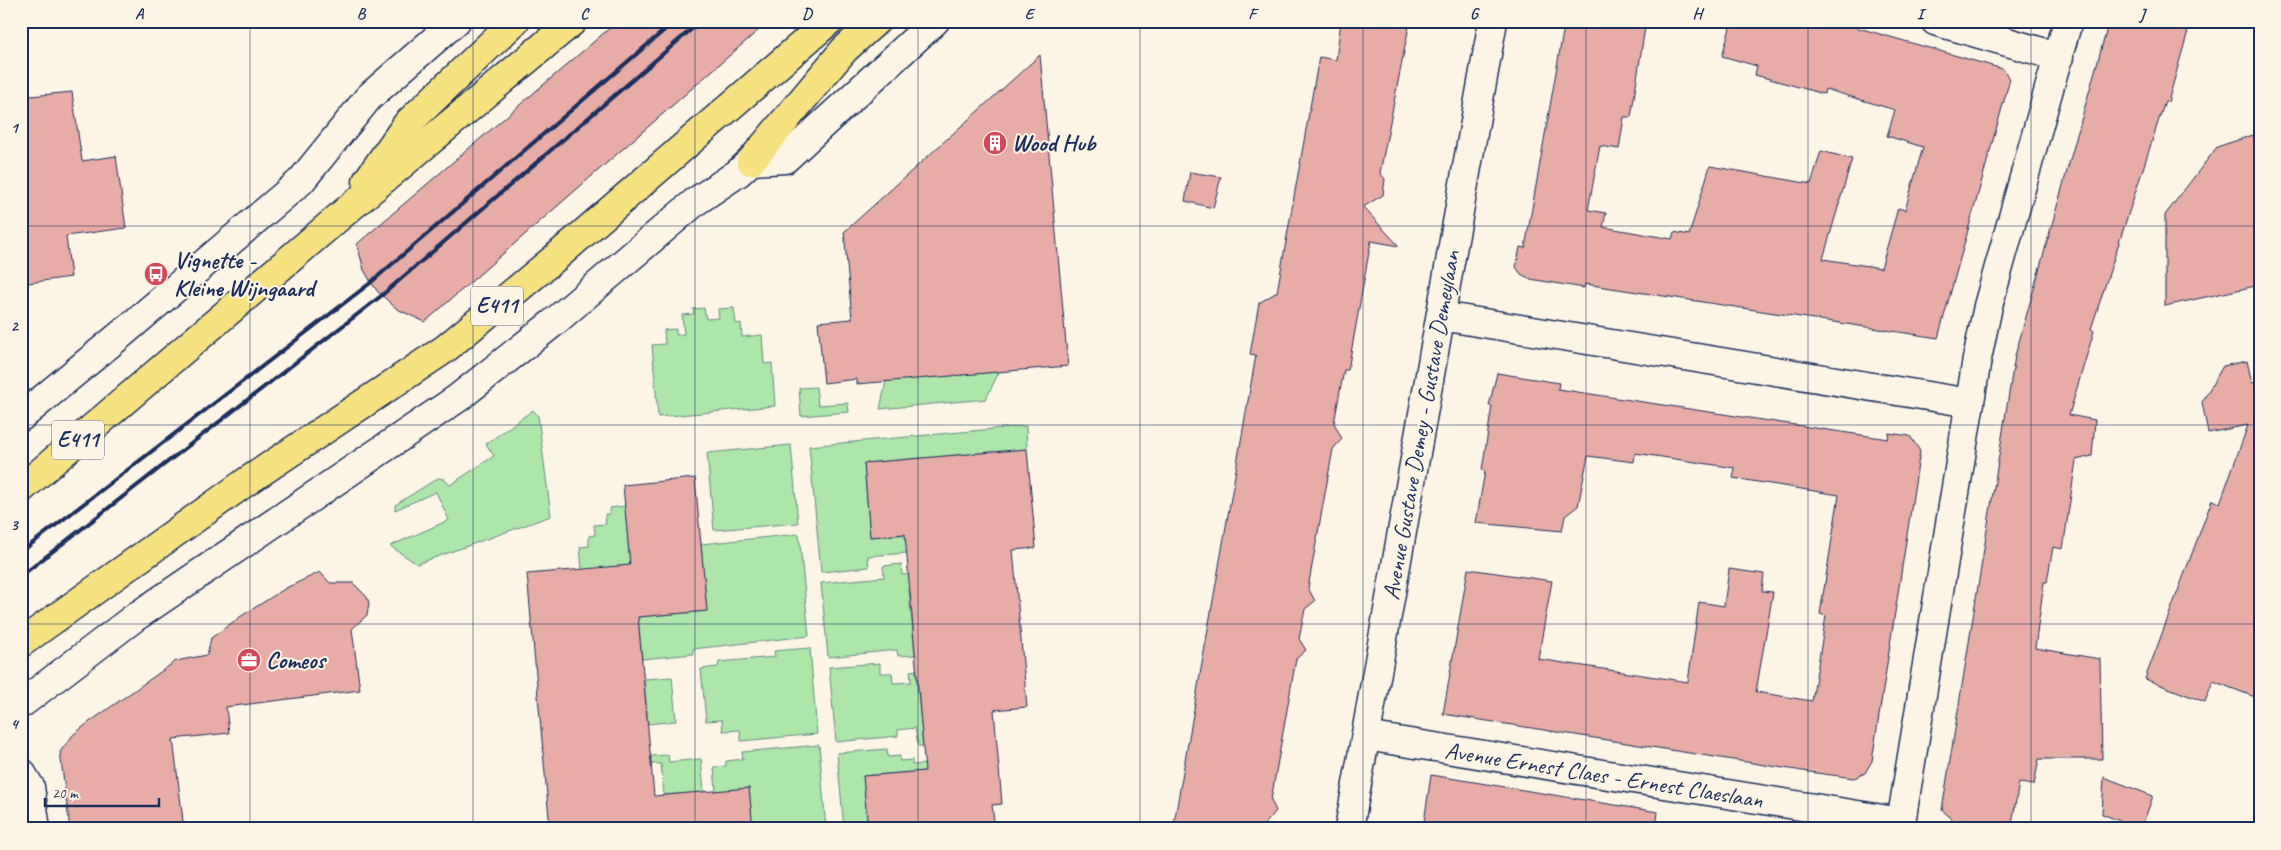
<svg xmlns="http://www.w3.org/2000/svg" width="2281" height="850" viewBox="0 0 2281 850" font-family="Caveat,sans-serif">
<rect width="100%" height="100%" fill="#fcf5e5"/>
<filter id="ink" filterUnits="userSpaceOnUse"><feTurbulence type="fractalNoise" baseFrequency=".02" numOctaves="2"/><feDisplacementMap in="SourceGraphic" scale="10" xChannelSelector="R" yChannelSelector="G"/><feConvolveMatrix kernelMatrix="1 2 1 2 8 2 1 2 1" color-interpolation-filters="sRGB"/></filter>
<g filter="url(#ink)">
<path fill="#aee5a9" stroke="#648a84" d="M 704,308 L 706,319 L 719,318 L 718,309 L 734,308 L 736,324 L 741,323 L 742,337 L 762,335 L 764,364 L 772,363 L 775,406 L 658,417 L 652,345 L 665,344 L 664,330 L 676,329 L 676,335 L 684,334 L 682,315 L 694,314 L 693,309 Z
M 999,372 L 986,399 L 880,409 L 886,381 Z
M 816,387 L 818,405 L 848,403 L 849,412 L 801,416 L 799,388 Z
M 533,410 L 538,416 L 551,516 L 417,564 L 390,546 L 449,520 L 436,492 L 395,510 L 395,505 L 438,478 L 444,479 L 450,485 L 494,456 L 486,444 Z
M 1026,426 L 1027,449 L 864,463 L 870,537 L 938,532 L 908,553 L 868,556 L 869,567 L 821,572 L 809,446 Z
M 791,445 L 798,523 L 714,530 L 707,453 Z
M 625,506 L 630,565 L 582,570 L 580,547 L 589,546 L 589,536 L 595,535 L 594,525 L 606,524 L 605,514 L 610,514 L 610,508 Z
M 799,534 L 809,636 L 693,649 L 693,654 L 642,659 L 638,617 L 707,611 L 701,544 Z
M 901,564 L 902,575 L 925,573 L 943,586 L 909,589 L 915,655 L 898,656 L 897,650 L 828,657 L 821,583 L 884,577 L 883,566 Z
M 810,648 L 817,734 L 741,741 L 740,730 L 723,731 L 722,720 L 706,721 L 701,669 L 718,667 L 719,662 L 775,657 L 774,651 Z
M 880,663 L 880,673 L 892,673 L 893,683 L 911,682 L 910,671 L 916,670 L 923,746 L 918,746 L 915,728 L 898,730 L 898,736 L 836,742 L 829,667 Z
M 672,677 L 676,721 L 648,724 L 644,679 Z
M 819,745 L 826,829 L 753,829 L 749,788 L 716,791 L 714,767 L 726,766 L 726,761 L 743,759 L 742,752 Z
M 887,749 L 888,757 L 900,756 L 900,761 L 912,760 L 912,765 L 924,764 L 925,771 L 863,776 L 868,829 L 844,829 L 837,753 Z
M 668,755 L 669,762 L 701,759 L 704,792 L 664,795 L 661,764 L 651,764 L 651,756 Z"/>
<path fill="#e7aca6" stroke="#1b2f5e" d="M 618,21 L 769,21 L 425,322 L 397,309 L 378,292 L 371,282 L 364,270 L 357,244 Z
M 1341,21 L 1410,21 L 1380,173 L 1385,179 L 1383,195 L 1363,207 L 1399,246 L 1371,241 L 1348,370 L 1344,370 L 1334,423 L 1342,439 L 1333,449 L 1308,588 L 1315,601 L 1305,609 L 1299,639 L 1306,650 L 1296,659 L 1271,800 L 1276,811 L 1261,829 L 1173,829 L 1256,355 L 1250,354 L 1259,303 L 1277,292 L 1319,57 L 1336,60 Z
M 1565,21 L 1646,21 L 1631,117 L 1624,117 L 1619,149 L 1600,146 L 1588,210 L 1606,213 L 1603,227 L 1672,239 L 1674,232 L 1689,235 L 1710,166 L 1811,184 L 1821,151 L 1852,159 L 1823,259 L 1881,268 L 1898,208 L 1905,210 L 1923,147 L 1887,136 L 1895,110 L 1825,89 L 1824,94 L 1755,75 L 1757,66 L 1722,56 L 1732,21 L 1834,21 L 2003,69 L 2010,79 L 1938,338 L 1585,284 L 1584,288 L 1530,279 L 1521,274 L 1516,267 L 1520,247 L 1525,248 Z
M 2109,21 L 2150,21 L 2188,31 L 2168,102 L 2165,101 L 2091,329 L 2094,331 L 2069,415 L 2095,420 L 2092,456 L 2076,460 L 2063,549 L 2053,547 L 2047,582 L 2044,582 L 2035,648 L 2100,659 L 2102,759 L 2039,759 L 2034,785 L 2019,783 L 2011,829 L 1950,829 L 1952,819 L 1942,810 L 2015,356 Z
M 1040,55 L 1068,366 L 857,384 L 857,379 L 824,383 L 818,322 L 852,319 L 844,232 Z
M 72,92 L 82,161 L 116,156 L 126,228 L 66,236 L 71,277 L 21,284 L 21,97 Z
M 2253,135 L 2260,163 L 2260,285 L 2165,306 L 2165,215 L 2217,147 Z
M 1190,172 L 1221,177 L 1213,208 L 1185,201 Z
M 2247,361 L 2252,383 L 2260,381 L 2260,699 L 2213,681 L 2205,702 L 2145,679 L 2212,500 L 2220,503 L 2248,425 L 2208,433 L 2202,402 L 2223,366 Z
M 1497,373 L 1559,383 L 1558,389 L 1610,397 L 1888,439 L 1889,433 L 1910,436 L 1920,451 L 1872,761 L 1865,773 L 1854,778 L 1809,772 L 1443,714 L 1468,569 L 1552,581 L 1538,659 L 1688,682 L 1699,602 L 1724,606 L 1729,569 L 1764,574 L 1762,591 L 1773,592 L 1756,692 L 1812,701 L 1826,616 L 1820,614 L 1839,495 L 1733,478 L 1735,468 L 1635,453 L 1634,462 L 1588,456 L 1578,506 L 1565,516 L 1562,531 L 1476,523 L 1485,471 L 1482,470 L 1492,406 L 1489,406 Z
M 1027,449 L 1036,548 L 1013,550 L 1027,707 L 994,710 L 1002,804 L 992,805 L 995,829 L 868,829 L 863,776 L 925,771 L 905,534 L 870,537 L 864,463 Z
M 695,478 L 707,611 L 638,617 L 654,796 L 749,788 L 753,829 L 550,829 L 527,574 L 630,565 L 623,485 Z
M 320,572 L 330,583 L 353,583 L 367,597 L 369,603 L 367,615 L 352,629 L 360,690 L 226,707 L 229,733 L 173,739 L 184,829 L 70,829 L 60,752 L 73,735 L 88,723 L 176,661 L 207,655 L 211,638 L 240,617 L 286,588 Z
M 1431,775 L 1658,812 L 1656,829 L 1423,829 Z
M 2104,777 L 2153,796 L 2141,829 L 2102,814 Z"/>
<g fill="none" stroke-linecap="round" stroke-linejoin="round">
<g stroke="#1b2f5e" stroke-width="31">
<path id="street" d="M 1935,21 L 2059,57
M 1441,316 L 1970,403
M 1366,736 L 1901,822
M 21,772 L 30,787 L 36,829
M 1349,829 L 1493,21
M 1900,829 L 1977,359 L 1988,306 L 2068,21"/>
</g>
<g stroke="#1b2f5e" stroke-width="31">
<path id="secondary" d="M 21,417 L 124,332 L 301,181 L 369,97 L 456,21
M 21,704 L 134,618 L 458,398 L 553,323 L 695,202 L 738,173 L 751,161 L 785,159 L 935,21"/>
</g>
<g stroke="#1b2f5e" stroke-width="31">
<path id="highway" d="M 751,161 L 844,50 L 876,21
M 367,181 L 407,124 L 515,21
M 21,489 L 346,211 L 573,21
M 21,643 L 246,482 L 445,349 L 555,258 L 829,21"/>
</g>
<use href="#street" stroke="#fcf5e5" stroke-width="28"/>
<use href="#secondary" stroke="#fcf5e5" stroke-width="28"/>
<use href="#highway" stroke="#f6e281" stroke-width="28"/>
<path stroke="#1b2f5e" stroke-width="4" d="M 21,552 L 369,284 L 675,21
M 21,576 L 381,296 L 701,21"/>
</g>
</g>
<path fill="none" stroke="#1b2f5e" stroke-width="1" stroke-opacity="0.55" d="M 250,21 L 250,829M 473,21 L 473,829M 695,21 L 695,829M 918,21 L 918,829M 1140,21 L 1140,829M 1363,21 L 1363,829M 1586,21 L 1586,829M 1808,21 L 1808,829M 2031,21 L 2031,829M 21,226 L 2260,226M 21,425 L 2260,425M 21,624 L 2260,624"/>
<defs>
<g id="building-disc" transform="scale(1.25)"><circle r="9.5" fill="#d1495b" stroke="#fcf5e5"/><path d="M-4-6H4V6H1V3H-1V6H-4ZM-2.5-4.3h1.7v1.8h-1.7ZM.8-4.3h1.7v1.8H.8ZM-2.5-1h1.7V.8h-1.7ZM.8-1h1.7V.8H.8Z" fill="#fff"/></g>
<g id="bus-disc" transform="scale(1.25)"><circle r="9.5" fill="#d1495b" stroke="#fcf5e5"/><path d="M-5-6H5V4H4V6H2V4H-2V6H-4V4H-5ZM-3.5-4V0h7V-4ZM-3.5 1.2v1.5H-2V1.2ZM2 1.2v1.5H3.5V1.2Z" fill="#fff"/></g>
<g id="office-disc" transform="scale(1.25)"><circle r="9.5" fill="#d1495b" stroke="#fcf5e5"/><path d="M-6-3h4V-5.5h4V-3h4V5H-6ZM-1-4.5V-3h2v-1.5ZM-6 0V1H6V0Z" fill="#fff"/></g>
</defs>
<g fill-rule="evenodd">
<use href="#building-disc" x="995" y="143"/>
<use href="#bus-disc" x="156" y="274"/>
<use href="#office-disc" x="249" y="660"/>
</g>
<g text-anchor="middle" dominant-baseline="central" stroke-width="4" stroke-linejoin="round" paint-order="stroke">
<g fill="#fcf5e5" stroke="#5e6a86" stroke-width="1">
<rect x="471" y="286.5" width="52" height="39" rx="4"/>
<rect x="52" y="420.5" width="52" height="39" rx="4"/>
</g>
<g font-size="22" font-weight="bold" fill="#1b2f5e">
<text x="497" y="306">E411</text>
<text x="78" y="440">E411</text>
</g>
<g font-size="24" font-weight="bold" fill="#1b2f5e" stroke="#fcf5e5" text-anchor="start">
<text x="1012" y="143">Wood Hub</text>
<text x="174" y="260">Vignette -<tspan x="174" dy="28">Kleine Wijngaard</tspan></text>
<text x="266" y="660">Comeos</text>
</g>
<g font-size="24" fill="#1b2f5e" stroke="#fcf5e5">
<text transform="translate(1421 425) rotate(-80)">Avenue Gustave Demey - Gustave Demeylaan</text>
<text transform="translate(1604 775) rotate(9)">Avenue Ernest Claes - Ernest Claeslaan</text>
</g>
</g>
<rect width="2281" height="850" fill="none" stroke="#fcf5e5" stroke-width="55"/>
<path d="M45 798v8h114v-8" fill="none" stroke="#1b2f5e" stroke-width="2.5"/>
<text x="52" y="798" font-size="15" fill="#1b2f5e" stroke="#fcf5e5" stroke-width="4" paint-order="stroke">20 m</text>
<rect x="28" y="28" width="2226" height="794" fill="none" stroke="#1b2f5e" stroke-width="2"/>
<g font-size="16" text-anchor="middle" font-weight="bold" fill="#1b2f5e">
<text x="139" y="19">A</text>
<text x="361" y="19">B</text>
<text x="584" y="19">C</text>
<text x="807" y="19">D</text>
<text x="1029" y="19">E</text>
<text x="1252" y="19">F</text>
<text x="1474" y="19">G</text>
<text x="1697" y="19">H</text>
<text x="1920" y="19">I</text>
<text x="2142" y="19">J</text>
<text x="14" y="133">1</text>
<text x="14" y="331">2</text>
<text x="14" y="530">3</text>
<text x="14" y="729">4</text>
</g>
</svg>
